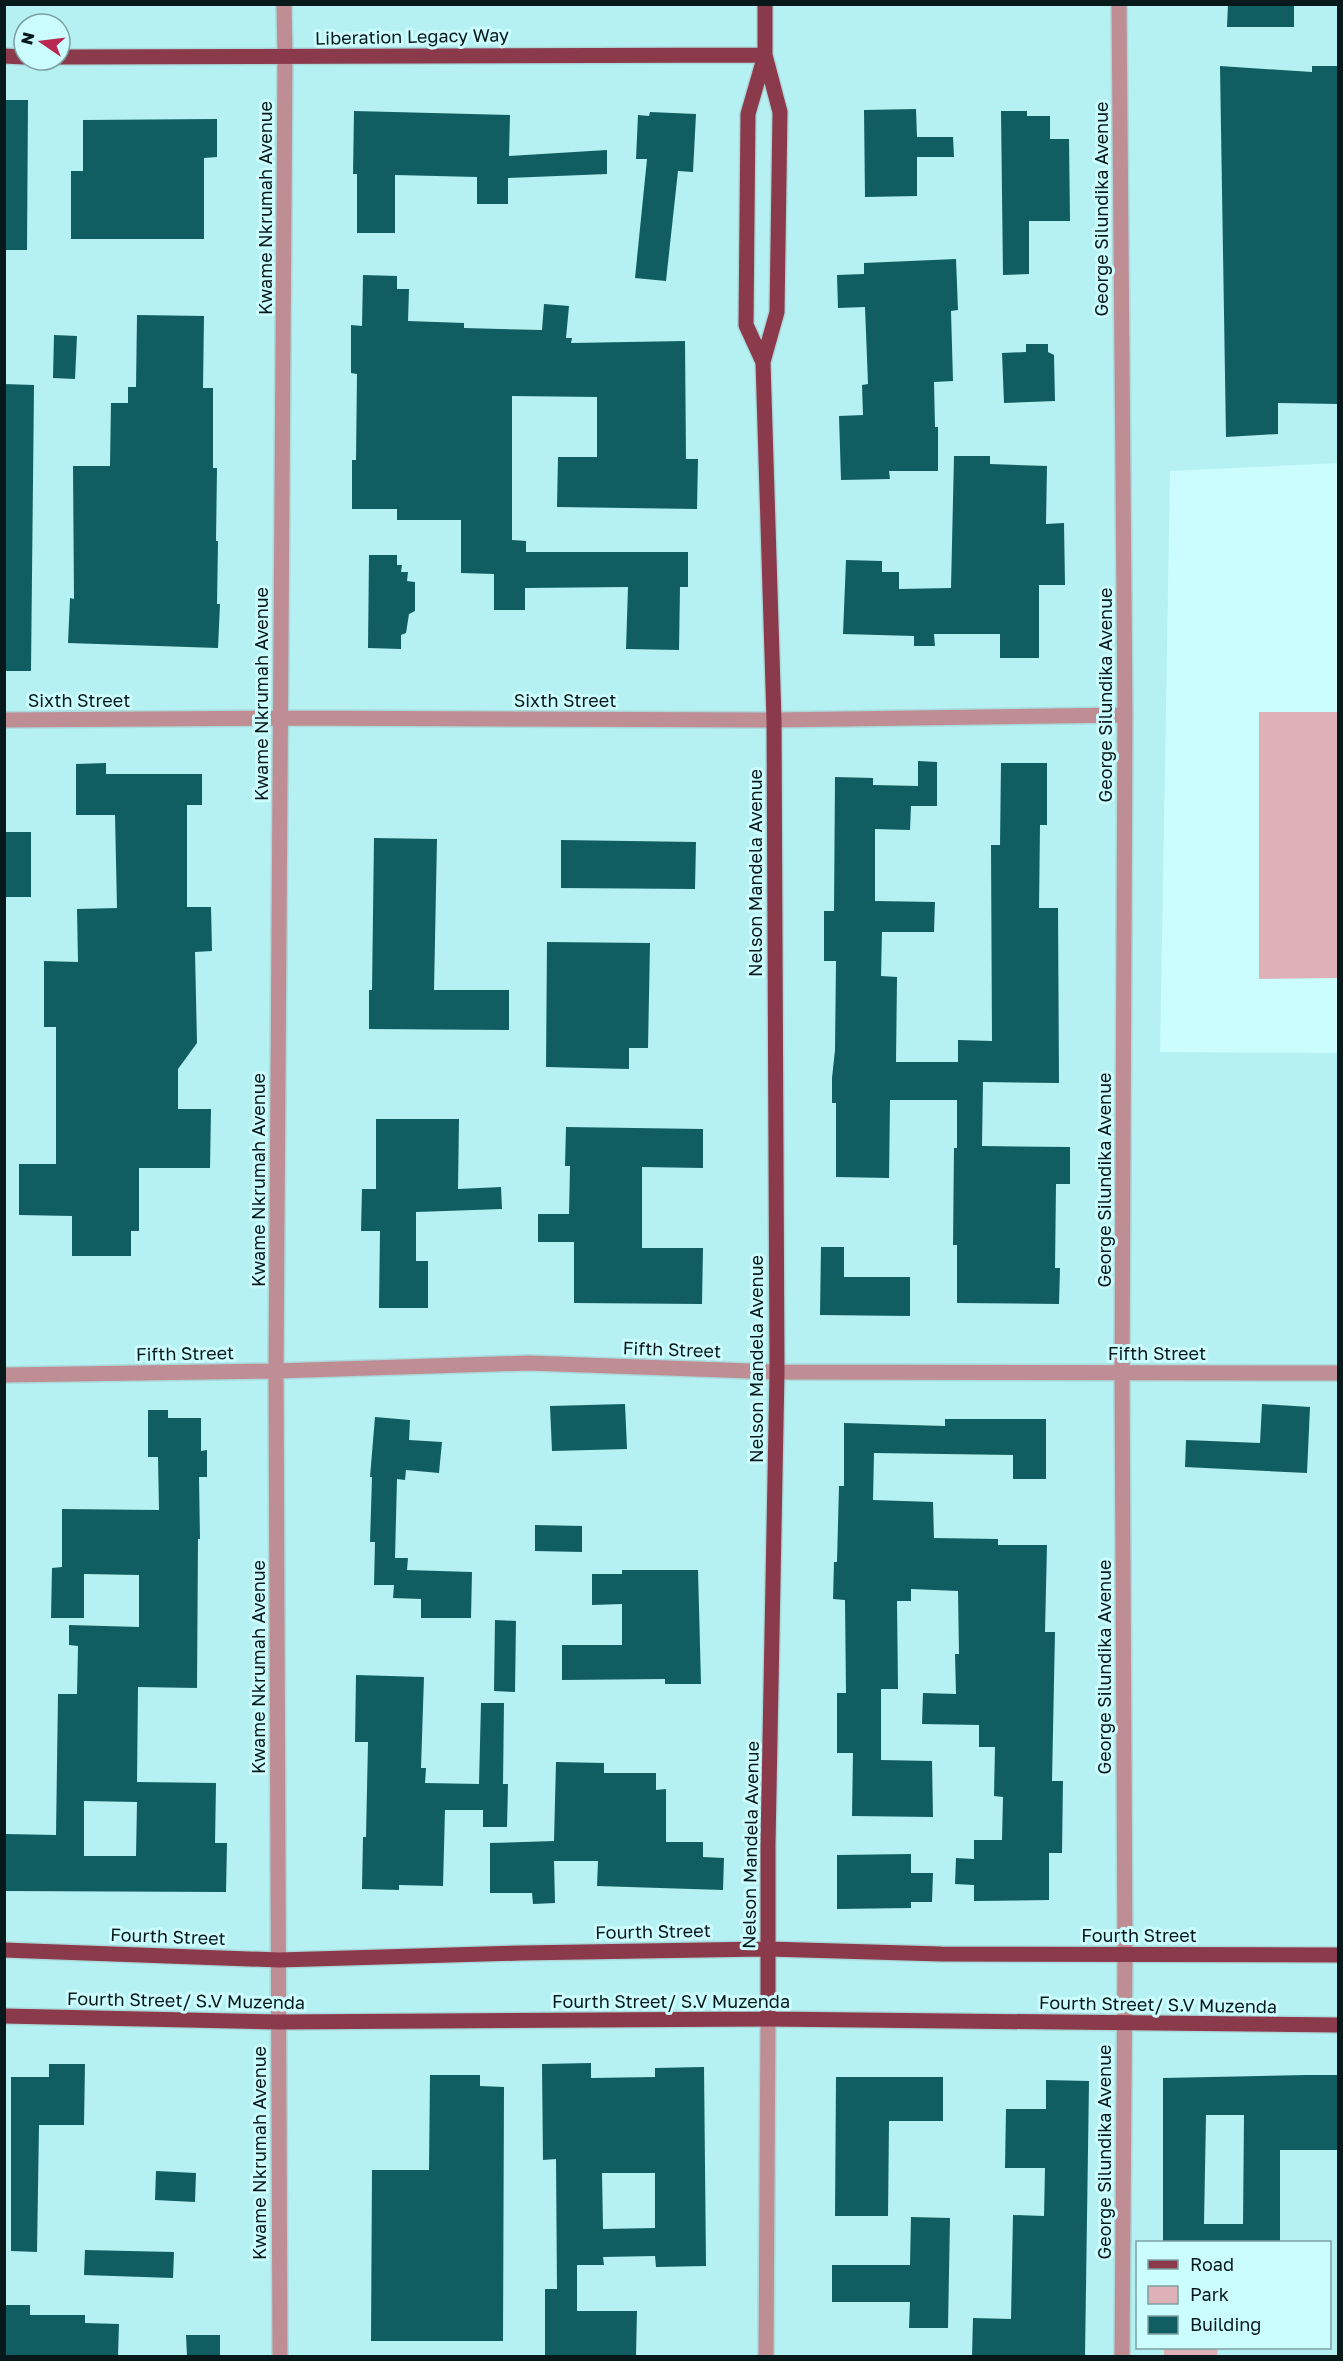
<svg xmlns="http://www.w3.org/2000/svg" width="1343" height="2361" viewBox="0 0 1343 2361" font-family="'Golos Text',sans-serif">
<rect width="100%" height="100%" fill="#cbfcfe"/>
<path fill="#b5f0f3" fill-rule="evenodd" d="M 5,5 L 1338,5 L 1338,463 L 1170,471 L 1160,1052 L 1338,1053 L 1338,2356 L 5,2356 ZM 24,24 L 60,24 L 60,60 L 24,60 ZM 1138,2242 L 1330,2242 L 1330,2348 L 1138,2348 Z"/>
<path fill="#ddb1b6" d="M 1259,712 L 1338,712 L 1338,978 L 1259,979 Z
M 1164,2348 L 1218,2348 L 1217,2356 L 1164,2356 Z"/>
<path fill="#115e62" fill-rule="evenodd" d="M 1228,4 L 1294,4 L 1294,27 L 1227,27 Z
M 1220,66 L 1312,72 L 1312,66 L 1338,66 L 1338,404 L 1278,403 L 1278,434 L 1226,437 Z
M 4,100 L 28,100 L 27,250 L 4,250 Z
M 916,109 L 917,137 L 953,137 L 954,157 L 917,157 L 917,196 L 865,197 L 864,110 Z
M 354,111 L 510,115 L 509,156 L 607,150 L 607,174 L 508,178 L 508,204 L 477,204 L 477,177 L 395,175 L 395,233 L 357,233 L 357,174 L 353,174 Z
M 1001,111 L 1027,111 L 1027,116 L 1050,116 L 1050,139 L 1069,139 L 1070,221 L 1029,221 L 1029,274 L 1003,275 Z
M 650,112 L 696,114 L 693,172 L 678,171 L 666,281 L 635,278 L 647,159 L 636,159 L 638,115 L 649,116 Z
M 217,119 L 217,157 L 204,158 L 204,239 L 71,239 L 71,171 L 83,171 L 83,120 Z
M 956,259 L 958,310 L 951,311 L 953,381 L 934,382 L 935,427 L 938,427 L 938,471 L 889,471 L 890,479 L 841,480 L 839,416 L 863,415 L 862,385 L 868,384 L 865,307 L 838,308 L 837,275 L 864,274 L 864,263 Z
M 363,275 L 397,276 L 397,289 L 409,289 L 408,321 L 464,323 L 464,328 L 542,330 L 544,304 L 569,306 L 566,338 L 572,338 L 571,343 L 685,341 L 686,459 L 698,459 L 697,509 L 557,507 L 558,457 L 597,457 L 597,397 L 512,396 L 512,540 L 526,541 L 526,552 L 688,552 L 688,587 L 680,587 L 679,650 L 626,649 L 628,587 L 525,588 L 525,610 L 494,610 L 494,574 L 461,573 L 461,520 L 397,520 L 397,509 L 352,509 L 352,460 L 356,460 L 357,374 L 351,373 L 351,325 L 362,326 Z
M 137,315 L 204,316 L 203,388 L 213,388 L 213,468 L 217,468 L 216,541 L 218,541 L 217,604 L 220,604 L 218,648 L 68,643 L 70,598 L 74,599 L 73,466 L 110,466 L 111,403 L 128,403 L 128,387 L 136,387 Z
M 54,335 L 77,336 L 75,379 L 53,378 Z
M 1026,344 L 1048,344 L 1048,352 L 1054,355 L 1055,401 L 1004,403 L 1002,353 L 1026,352 Z
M 4,384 L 34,385 L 31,671 L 4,671 Z
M 954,456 L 990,456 L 990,464 L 1047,466 L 1046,524 L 1064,523 L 1065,585 L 1039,585 L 1039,658 L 1000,658 L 1000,634 L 934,634 L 935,646 L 914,646 L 914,636 L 843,634 L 846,560 L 882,561 L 882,572 L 899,572 L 899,589 L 951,588 Z
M 369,555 L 397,555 L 397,565 L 402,565 L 401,572 L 408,572 L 407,581 L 415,582 L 415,611 L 409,614 L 406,633 L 401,635 L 401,649 L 368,648 Z
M 918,761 L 937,762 L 937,806 L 911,806 L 910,830 L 875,829 L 875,901 L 935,902 L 934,932 L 882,932 L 881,976 L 897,977 L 896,1062 L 958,1062 L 958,1040 L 992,1041 L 991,845 L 1000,845 L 1001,763 L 1047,763 L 1047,825 L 1040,825 L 1039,908 L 1058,908 L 1059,1083 L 983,1082 L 982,1146 L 1070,1147 L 1070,1184 L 1056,1184 L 1055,1268 L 1060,1268 L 1059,1304 L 957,1303 L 957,1245 L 953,1245 L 954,1148 L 957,1148 L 957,1100 L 890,1100 L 889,1178 L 836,1177 L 836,1103 L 832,1103 L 832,1078 L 835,1050 L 836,961 L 824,961 L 824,911 L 834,911 L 835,777 L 873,778 L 873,785 L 918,786 Z
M 106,763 L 106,774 L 202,774 L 202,805 L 187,805 L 187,907 L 211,907 L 212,951 L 195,952 L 197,1043 L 178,1069 L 178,1109 L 211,1109 L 210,1168 L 139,1168 L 139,1231 L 131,1231 L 131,1256 L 72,1256 L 72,1216 L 19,1215 L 19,1164 L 56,1164 L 56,1027 L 44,1027 L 44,961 L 78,962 L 77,909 L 117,908 L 115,815 L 76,815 L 76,764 Z
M 4,832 L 31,832 L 31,897 L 4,897 Z
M 374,838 L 437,839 L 434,990 L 509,990 L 509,1030 L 369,1029 L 369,990 L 372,990 Z
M 561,840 L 696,842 L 695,889 L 561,888 Z
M 547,942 L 650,943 L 648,1048 L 629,1048 L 629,1069 L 546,1067 Z
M 376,1119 L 459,1119 L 458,1189 L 501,1187 L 502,1209 L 416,1212 L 416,1261 L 428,1261 L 428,1308 L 379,1308 L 380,1231 L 361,1231 L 362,1189 L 376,1189 Z
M 566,1127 L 703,1129 L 703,1168 L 642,1167 L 642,1248 L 703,1248 L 702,1304 L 574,1303 L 574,1242 L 538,1242 L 538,1214 L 569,1214 L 570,1166 L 565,1166 Z
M 821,1247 L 844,1247 L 844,1277 L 910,1277 L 910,1316 L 820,1315 Z
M 625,1404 L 627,1449 L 552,1451 L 550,1406 Z
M 1262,1404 L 1310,1407 L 1307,1473 L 1185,1467 L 1186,1440 L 1260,1443 Z
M 148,1410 L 168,1410 L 168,1418 L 201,1418 L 201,1451 L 207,1450 L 207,1477 L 199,1477 L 200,1539 L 198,1539 L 197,1688 L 138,1687 L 137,1782 L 216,1783 L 215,1843 L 227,1843 L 226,1892 L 4,1891 L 6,1834 L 56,1835 L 58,1694 L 77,1694 L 78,1646 L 69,1645 L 69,1625 L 139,1627 L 139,1575 L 84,1574 L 84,1618 L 51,1618 L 52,1568 L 62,1567 L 62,1509 L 159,1510 L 158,1457 L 148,1457 ZM 84,1801 L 137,1802 L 136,1856 L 84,1856 Z
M 375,1417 L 410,1420 L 409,1440 L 442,1442 L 439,1473 L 406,1470 L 405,1480 L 397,1479 L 395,1558 L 408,1558 L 407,1570 L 472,1572 L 471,1618 L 421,1618 L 421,1599 L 393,1598 L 394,1585 L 374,1585 L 375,1542 L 370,1542 L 372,1477 L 370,1477 Z
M 945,1419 L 1046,1419 L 1046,1479 L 1013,1479 L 1013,1455 L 874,1453 L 873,1500 L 933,1502 L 934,1538 L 998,1539 L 998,1545 L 1047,1545 L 1045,1632 L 1055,1632 L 1052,1781 L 1063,1781 L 1062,1853 L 1049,1853 L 1049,1900 L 974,1901 L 974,1885 L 955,1884 L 956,1858 L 974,1859 L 974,1840 L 1002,1840 L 1003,1797 L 994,1796 L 995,1747 L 979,1747 L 979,1725 L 922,1724 L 923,1693 L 956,1694 L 955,1654 L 959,1654 L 958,1591 L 911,1589 L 911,1601 L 897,1601 L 898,1689 L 881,1689 L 881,1760 L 932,1761 L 933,1817 L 852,1816 L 853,1753 L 837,1753 L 837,1693 L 846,1693 L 845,1600 L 833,1599 L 834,1562 L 837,1562 L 839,1486 L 844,1486 L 844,1423 L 945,1426 Z
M 535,1525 L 582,1526 L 582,1552 L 535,1551 Z
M 622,1570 L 698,1570 L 701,1684 L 665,1684 L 665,1679 L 562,1680 L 562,1645 L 622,1645 L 622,1604 L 592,1605 L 592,1574 L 622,1574 Z
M 495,1620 L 516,1621 L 515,1692 L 494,1691 Z
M 356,1675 L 424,1677 L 421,1768 L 426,1768 L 425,1783 L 479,1784 L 481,1703 L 504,1703 L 503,1784 L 508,1784 L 507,1827 L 483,1827 L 483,1810 L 445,1810 L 443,1886 L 399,1885 L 399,1890 L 362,1889 L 363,1837 L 366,1837 L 368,1742 L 355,1742 Z
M 556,1762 L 604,1763 L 604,1773 L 656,1773 L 656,1790 L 666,1789 L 666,1842 L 703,1842 L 703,1857 L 724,1858 L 723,1890 L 597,1886 L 598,1861 L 554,1861 L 555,1903 L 533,1904 L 532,1893 L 490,1893 L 490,1843 L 554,1841 Z
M 911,1854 L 911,1873 L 933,1873 L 932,1902 L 911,1902 L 911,1908 L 837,1909 L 837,1855 Z
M 591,2063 L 591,2078 L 655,2077 L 655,2068 L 704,2067 L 706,2266 L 656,2267 L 655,2256 L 603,2257 L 604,2265 L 577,2265 L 577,2311 L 637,2311 L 636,2356 L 545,2356 L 545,2289 L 557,2289 L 556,2159 L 543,2160 L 542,2064 ZM 602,2173 L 655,2173 L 655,2228 L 603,2229 Z
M 49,2064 L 85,2064 L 84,2125 L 39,2125 L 37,2252 L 11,2251 L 11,2077 L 49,2077 Z
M 430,2075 L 480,2075 L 480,2086 L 504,2087 L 503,2341 L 371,2341 L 372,2170 L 429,2170 Z
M 1306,2075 L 1338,2075 L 1338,2150 L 1280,2150 L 1280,2242 L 1163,2242 L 1163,2078 ZM 1206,2115 L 1244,2115 L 1243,2224 L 1204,2224 Z
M 836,2077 L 943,2077 L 943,2121 L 889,2121 L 888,2216 L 835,2216 Z
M 1046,2080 L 1089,2081 L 1085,2356 L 972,2356 L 973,2318 L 1011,2319 L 1013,2215 L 1044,2216 L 1045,2168 L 1005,2168 L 1006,2109 L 1046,2109 Z
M 156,2171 L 196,2173 L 195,2202 L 155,2200 Z
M 911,2217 L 950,2218 L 948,2328 L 909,2328 L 910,2302 L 832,2302 L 832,2265 L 910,2265 Z
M 85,2250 L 174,2252 L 173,2278 L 84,2275 Z
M 4,2305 L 30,2305 L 30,2315 L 85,2315 L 85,2323 L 119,2324 L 118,2356 L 4,2356 Z
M 186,2335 L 220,2335 L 220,2356 L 187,2356 Z"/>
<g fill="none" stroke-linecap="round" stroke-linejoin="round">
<g stroke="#acd8da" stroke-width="18">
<path id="minor" d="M 1119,4 L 1125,715 L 1122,1373 L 1125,1954 L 1122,2356
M 4,720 L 281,718 L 774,720 L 1125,715
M 4,1375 L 276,1371 L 529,1363 L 777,1372 L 1338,1373
M 280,2356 L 276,1371 L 285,57 L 284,4
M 766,2356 L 768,2019"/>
</g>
<g stroke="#acd8da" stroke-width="18">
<path id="major" d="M 765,4 L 765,55 L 780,112 L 777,312 L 763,362 L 774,720 L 777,1372 L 768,1844 L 768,2019
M 4,56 L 24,57
M 60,57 L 765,55
M 763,362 L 746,325 L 748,114 L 765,55
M 4,1950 L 279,1960 L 521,1953 L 768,1949 L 941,1954 L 1338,1955
M 4,2016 L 278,2022 L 768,2019 L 1338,2025"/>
</g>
<use href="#minor" stroke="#be8e94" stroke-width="15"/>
<use href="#major" stroke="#8a3a4a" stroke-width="15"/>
</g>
<g text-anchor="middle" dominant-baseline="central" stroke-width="6" stroke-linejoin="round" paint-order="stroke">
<g font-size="18" fill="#07191a" stroke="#cbfcfe">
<text transform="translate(412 36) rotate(-1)">Liberation Legacy Way</text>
<text transform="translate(265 208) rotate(-90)">Kwame Nkrumah Avenue</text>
<text transform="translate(1101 209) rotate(-90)">George Silundika Avenue</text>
<text transform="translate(261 694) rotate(-90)">Kwame Nkrumah Avenue</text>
<text transform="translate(1105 695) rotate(-90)">George Silundika Avenue</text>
<text x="79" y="700">Sixth Street</text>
<text x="565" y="700">Sixth Street</text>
<text transform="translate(755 873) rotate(-90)">Nelson Mandela Avenue</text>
<text transform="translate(258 1180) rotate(-90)">Kwame Nkrumah Avenue</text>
<text transform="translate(1104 1180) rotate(-90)">George Silundika Avenue</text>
<text transform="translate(672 1349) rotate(2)">Fifth Street</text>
<text transform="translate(185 1353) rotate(-1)">Fifth Street</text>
<text x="1157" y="1353">Fifth Street</text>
<text transform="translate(756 1359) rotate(-90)">Nelson Mandela Avenue</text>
<text transform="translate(258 1667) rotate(-90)">Kwame Nkrumah Avenue</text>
<text transform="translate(1104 1667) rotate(-90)">George Silundika Avenue</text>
<text transform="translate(750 1845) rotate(-89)">Nelson Mandela Avenue</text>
<text transform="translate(653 1931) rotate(-1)">Fourth Street</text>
<text x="1139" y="1935">Fourth Street</text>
<text transform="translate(168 1936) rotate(2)">Fourth Street</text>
<text transform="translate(186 2000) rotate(1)">Fourth Street/ S.V Muzenda</text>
<text x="671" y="2001">Fourth Street/ S.V Muzenda</text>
<text transform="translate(1158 2004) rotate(1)">Fourth Street/ S.V Muzenda</text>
<text transform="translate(1104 2152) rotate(-90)">George Silundika Avenue</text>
<text transform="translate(259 2153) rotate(-90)">Kwame Nkrumah Avenue</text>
</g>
</g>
<rect width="1343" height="2361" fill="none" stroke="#07191a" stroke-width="12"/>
<rect x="1136" y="2241" width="195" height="108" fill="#cbfcfe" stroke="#7da1a3" stroke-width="1.5"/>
<rect x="1148" y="2260" width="30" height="9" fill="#8a3a4a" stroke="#7da1a3" stroke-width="1.5"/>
<text x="1190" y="2271" font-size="18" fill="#07191a">Road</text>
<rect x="1148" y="2286" width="30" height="18" fill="#ddb1b6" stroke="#7da1a3" stroke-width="1.5"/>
<text x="1190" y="2301" font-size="18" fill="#07191a">Park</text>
<rect x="1148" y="2316" width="30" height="18" fill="#115e62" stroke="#7da1a3" stroke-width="1.5"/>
<text x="1190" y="2331" font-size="18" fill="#07191a">Building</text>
<g transform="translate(42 42) rotate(284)"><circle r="28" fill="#cbfcfe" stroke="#7da1a3" stroke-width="1.5"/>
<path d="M0-4.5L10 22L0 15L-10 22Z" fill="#b82851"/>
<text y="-9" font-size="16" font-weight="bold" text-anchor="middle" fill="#07191a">N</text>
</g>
</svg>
